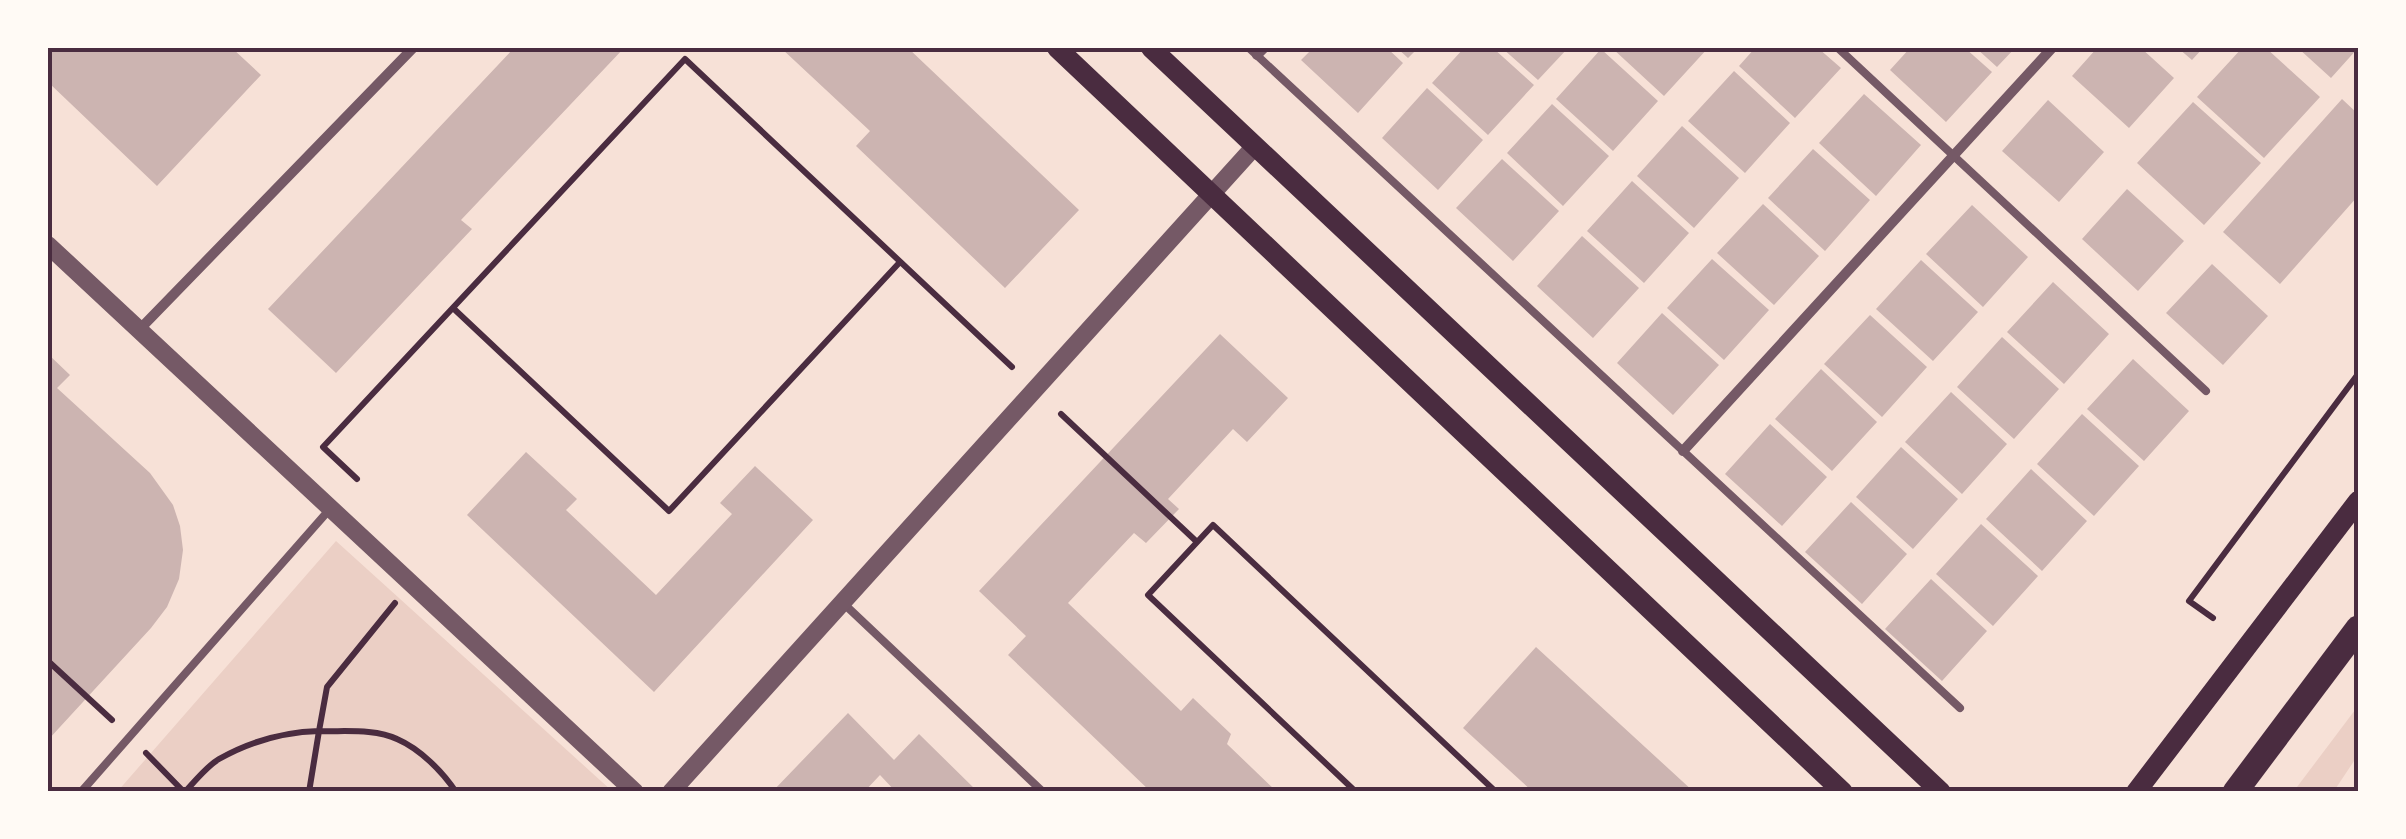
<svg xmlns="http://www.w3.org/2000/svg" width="2406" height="839" viewBox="0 0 2406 839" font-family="Figtree,sans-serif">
<rect width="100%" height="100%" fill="#f7e1d7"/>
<path fill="#ebcfc5" d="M 336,541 L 612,791 L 117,792 Z
M 2358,706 L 2358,755 L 2334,791 L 2294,791 Z"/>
<path fill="#ccb4b1" d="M 48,48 L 232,48 L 261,75 L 157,186 L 48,82 Z
M 514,48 L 624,48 L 461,220 L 472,229 L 336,373 L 268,309 Z
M 781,48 L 908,48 L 1079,210 L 1005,288 L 856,146 L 870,131 Z
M 1313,48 L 1387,48 L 1403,63 L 1358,113 L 1301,60 Z
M 1397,48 L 1418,48 L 1408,58 Z
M 1464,48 L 1493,48 L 1534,85 L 1488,135 L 1432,83 Z
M 1502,48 L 1568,48 L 1538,80 Z
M 1612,48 L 1708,48 L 1664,96 Z
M 1755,48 L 1818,48 L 1841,68 L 1795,118 L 1739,66 Z
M 1910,48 L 1965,48 L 1992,72 L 1946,122 L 1890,70 Z
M 1976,48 L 2015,48 L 1997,67 Z
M 2097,48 L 2141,48 L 2174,78 L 2129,128 L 2072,76 Z
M 2178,48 L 2203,48 L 2192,60 Z
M 2242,48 L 2266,48 L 2320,97 L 2264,158 L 2197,97 Z
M 2298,48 L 2358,48 L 2331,78 Z
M 1601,49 L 1658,101 L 1613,151 L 1556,99 Z
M 1734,71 L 1790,123 L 1745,173 L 1688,121 Z
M 1427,88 L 1483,140 L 1438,190 L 1382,138 Z
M 1864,94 L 1921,145 L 1876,196 L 1819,143 Z
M 2342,99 L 2358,114 L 2358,196 L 2280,284 L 2223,232 Z
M 2048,100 L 2104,152 L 2059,202 L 2002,151 Z
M 2193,102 L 2261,163 L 2204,225 L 2137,163 Z
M 1552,104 L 1609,156 L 1563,206 L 1507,153 Z
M 1682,126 L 1739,178 L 1694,228 L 1637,176 Z
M 1813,149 L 1870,200 L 1825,251 L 1768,198 Z
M 1502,159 L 1559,211 L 1513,261 L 1456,208 Z
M 1632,181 L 1689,233 L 1644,283 L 1587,231 Z
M 2127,189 L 2184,241 L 2138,291 L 2082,239 Z
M 1763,204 L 1819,256 L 1774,305 L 1717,253 Z
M 1972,205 L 2028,257 L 1983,307 L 1926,254 Z
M 1582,236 L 1639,288 L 1593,338 L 1537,286 Z
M 1712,259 L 1769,310 L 1724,360 L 1667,308 Z
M 1921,260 L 1978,312 L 1933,361 L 1876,309 Z
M 2212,264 L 2268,316 L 2223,365 L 2166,313 Z
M 2053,282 L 2109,334 L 2064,384 L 2007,332 Z
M 1662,313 L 1719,365 L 1673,415 L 1617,363 Z
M 1870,315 L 1927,367 L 1882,417 L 1824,364 Z
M 1220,334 L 1288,398 L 1247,442 L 1233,429 L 1168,499 L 1179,509 L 1146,543 L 1134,533 L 1068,603 L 1181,711 L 1193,698 L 1231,734 L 1227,744 L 1277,792 L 1151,792 L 1008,655 L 1026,636 L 979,591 Z
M 2002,337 L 2059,389 L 2014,439 L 1957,387 Z
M 48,354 L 70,375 L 57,388 L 150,473 L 173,505 L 180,526 L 183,550 L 179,579 L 167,607 L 151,628 L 48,740 Z
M 2133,359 L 2189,411 L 2144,461 L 2087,409 Z
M 1821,369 L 1877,422 L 1832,471 L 1775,419 Z
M 1951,392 L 2007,444 L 1962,494 L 1905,442 Z
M 2082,414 L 2139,466 L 2094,516 L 2037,464 Z
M 1770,424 L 1827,477 L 1782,526 L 1725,474 Z
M 1901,447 L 1958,499 L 1913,549 L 1856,497 Z
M 526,452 L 577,499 L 566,510 L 656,595 L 732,514 L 720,503 L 755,466 L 813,520 L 654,692 L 467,515 Z
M 2031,469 L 2087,521 L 2042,571 L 1986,519 Z
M 1851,502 L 1907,554 L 1862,604 L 1805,552 Z
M 1981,524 L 2038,576 L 1993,626 L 1936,574 Z
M 1931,579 L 1987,631 L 1942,681 L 1885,629 Z
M 1536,647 L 1694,792 L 1533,792 L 1463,728 Z
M 848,713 L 894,760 L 919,734 L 978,792 L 896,792 L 880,775 L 864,792 L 772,792 Z"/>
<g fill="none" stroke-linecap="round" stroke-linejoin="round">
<path stroke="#4a2c40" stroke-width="6" d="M 453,308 L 669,511 L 900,262
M 1061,414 L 1197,542
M 357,479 L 323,447 L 685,59 L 1012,367
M 395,603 L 327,687 L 319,731 C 342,732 375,728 397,739 C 420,749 442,771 456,792
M 2213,618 L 2189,601 L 2358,374
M 48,661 L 112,720
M 146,753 L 184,792
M 185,792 C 195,781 207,766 219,759 C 251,741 283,732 319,731 L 309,792
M 1356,792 L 1148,595 L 1213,525 L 1496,792"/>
<path stroke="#755966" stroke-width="8" d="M 1249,48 L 1960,708
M 1838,48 L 2206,391
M 842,602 L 1043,792
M 81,792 L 329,510"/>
<path stroke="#755966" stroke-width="10" d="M 1257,55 L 1264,48
M 139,330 L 413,48
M 1683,451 L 2052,48"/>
<path stroke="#755966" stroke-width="18" d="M 48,245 L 635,792
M 671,792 L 1255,146"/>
<path stroke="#4a2c40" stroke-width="20" d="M 1057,48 L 1843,792
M 1151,48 L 1941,792
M 2136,792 L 2358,501"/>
<path stroke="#4a2c40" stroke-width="25" d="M 2235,792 L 2358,628"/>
</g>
<rect width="2406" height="839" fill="none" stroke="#fffaf5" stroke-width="100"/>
<rect x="50" y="50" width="2306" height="739" fill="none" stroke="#4a2c40" stroke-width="4"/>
</svg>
